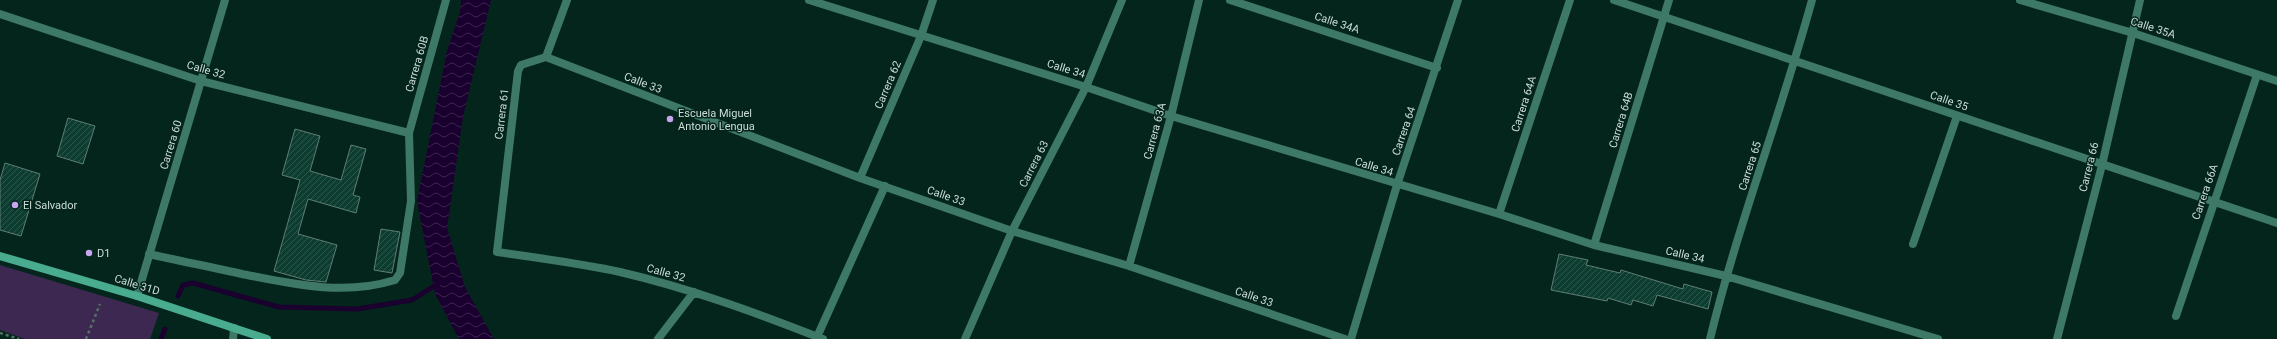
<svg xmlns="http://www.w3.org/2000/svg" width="2277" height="339" viewBox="0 0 2277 339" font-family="Roboto,sans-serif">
<defs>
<pattern id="water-waves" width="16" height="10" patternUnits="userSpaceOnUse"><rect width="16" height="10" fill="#1a002e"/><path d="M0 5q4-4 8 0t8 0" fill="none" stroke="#3a254c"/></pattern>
<pattern id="building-hatch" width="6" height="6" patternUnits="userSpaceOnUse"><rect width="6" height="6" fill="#0d3c30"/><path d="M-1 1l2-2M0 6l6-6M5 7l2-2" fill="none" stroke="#2f584d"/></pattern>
</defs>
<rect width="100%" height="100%" fill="#04251c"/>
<path fill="#3c2851" d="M 0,265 L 159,313 L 150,339 L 25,339 L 0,330 Z"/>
<path fill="url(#water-waves)" d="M 461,0 L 491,0 L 463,117 L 447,228 L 465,287 L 494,339 L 459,339 L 435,294 L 417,201 L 447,51 L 460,12 Z"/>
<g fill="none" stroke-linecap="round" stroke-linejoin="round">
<path stroke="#1a002e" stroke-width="5" d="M 178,296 L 183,285 L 193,283 L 279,307 L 357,309 L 412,300 L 439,283
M 161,339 L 165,329"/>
</g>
<path fill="url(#building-hatch)" stroke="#5e7f73" d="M 68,118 L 95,126 L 83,164 L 57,156 Z
M 295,129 L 320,136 L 310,171 L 341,180 L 351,145 L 366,149 L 353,195 L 360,197 L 356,213 L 308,199 L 298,234 L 337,245 L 326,282 L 306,280 L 274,271 L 300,180 L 282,175 Z
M 5,163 L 40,174 L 21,236 L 0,230 L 0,180 Z
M 381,229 L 400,232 L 392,273 L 374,270 Z
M 1559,254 L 1588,260 L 1586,265 L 1620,273 L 1621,270 L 1683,289 L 1684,284 L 1712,292 L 1708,309 L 1657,295 L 1653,306 L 1633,300 L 1631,305 L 1608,298 L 1607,301 L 1551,290 Z"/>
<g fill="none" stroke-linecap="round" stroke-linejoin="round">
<path stroke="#557068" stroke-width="2.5" stroke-dasharray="3 3" stroke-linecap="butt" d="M 0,333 L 19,339
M 86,339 L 100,304"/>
<path stroke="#3e7866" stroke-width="8" d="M 809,0 L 1086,87 L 1171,116 L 1499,214 L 1594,245 L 1726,276 L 1938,339
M 1230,0 L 1437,68
M 1614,0 L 2277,223
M 2020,0 L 2133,33 L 2277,81
M 0,14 L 201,81 L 409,133
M 546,57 L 860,178 L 1012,231 L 1129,266 L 1345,339
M 546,57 L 521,65 L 518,71 L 497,252 C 538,258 579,263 620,272 C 689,288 757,313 823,339
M 546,57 L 567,0
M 860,178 L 921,36 L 933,0
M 1499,214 L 1570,0
M 1913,244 L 1957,116
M 1594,245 L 1669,0
M 149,254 C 180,261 211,267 242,274 C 293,284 344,296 395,280 L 400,273 L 411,201 L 409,133 L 446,0
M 1129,266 L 1171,116 L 1199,0
M 137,296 L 225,0
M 2176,316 L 2257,75
M 817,337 L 885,186
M 233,339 L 234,328
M 658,339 L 694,292
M 965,339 L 1012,231 L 1086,87 L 1122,0
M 1351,339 L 1397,185 L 1458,0
M 1710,339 C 1738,224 1781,114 1812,0
M 2057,339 L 2102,165 L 2140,0"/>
<path stroke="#49ac8f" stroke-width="8" d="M 0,256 L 137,296 L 267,339"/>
</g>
<g fill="#c8a6ef" stroke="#04251c" stroke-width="1.5">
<circle cx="670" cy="119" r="4"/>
<circle cx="15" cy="205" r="4"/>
<circle cx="89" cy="253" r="4"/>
</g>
<g text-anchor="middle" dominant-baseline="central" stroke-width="3" stroke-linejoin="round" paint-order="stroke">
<g font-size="11" fill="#cbddd6" stroke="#04251c">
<text transform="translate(1337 23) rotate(18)">Calle 34A</text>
<text transform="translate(2153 28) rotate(18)">Calle 35A</text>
<text transform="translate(417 64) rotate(-74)">Carrera 60B</text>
<text transform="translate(1066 69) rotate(17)">Calle 34</text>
<text transform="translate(206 70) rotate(16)">Calle 32</text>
<text transform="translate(643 83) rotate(21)">Calle 33</text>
<text transform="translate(888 85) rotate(-67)">Carrera 62</text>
<text transform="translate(1949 101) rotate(19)">Calle 35</text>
<text transform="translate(1524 104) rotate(-72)">Carrera 64A</text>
<text transform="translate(502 114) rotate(-83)">Carrera 61</text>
<text transform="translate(1621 120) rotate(-73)">Carrera 64B</text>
<text transform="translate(1155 131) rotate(-75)">Carrera 63A</text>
<text transform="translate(1404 131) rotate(-71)">Carrera 64</text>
<text transform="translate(171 145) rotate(-73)">Carrera 60</text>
<text transform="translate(1034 164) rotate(-63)">Carrera 63</text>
<text transform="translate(1750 166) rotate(-72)">Carrera 65</text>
<text transform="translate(1374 167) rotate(17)">Calle 34</text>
<text transform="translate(2089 167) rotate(-76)">Carrera 66</text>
<text transform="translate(2205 192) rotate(-71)">Carrera 66A</text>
<text transform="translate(946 196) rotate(19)">Calle 33</text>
<text transform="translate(1685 255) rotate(13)">Calle 34</text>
<text transform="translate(666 273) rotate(15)">Calle 32</text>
<text transform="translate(137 285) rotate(17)">Calle 31D</text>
<text transform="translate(1254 297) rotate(19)">Calle 33</text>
</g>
<g font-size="11" fill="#cbddd6" stroke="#04251c" text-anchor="start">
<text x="678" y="113">Escuela Miguel<tspan x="678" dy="13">Antonio Lengua</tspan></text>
<text x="23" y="205">El Salvador</text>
<text x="97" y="253">D1</text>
</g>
</g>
</svg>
